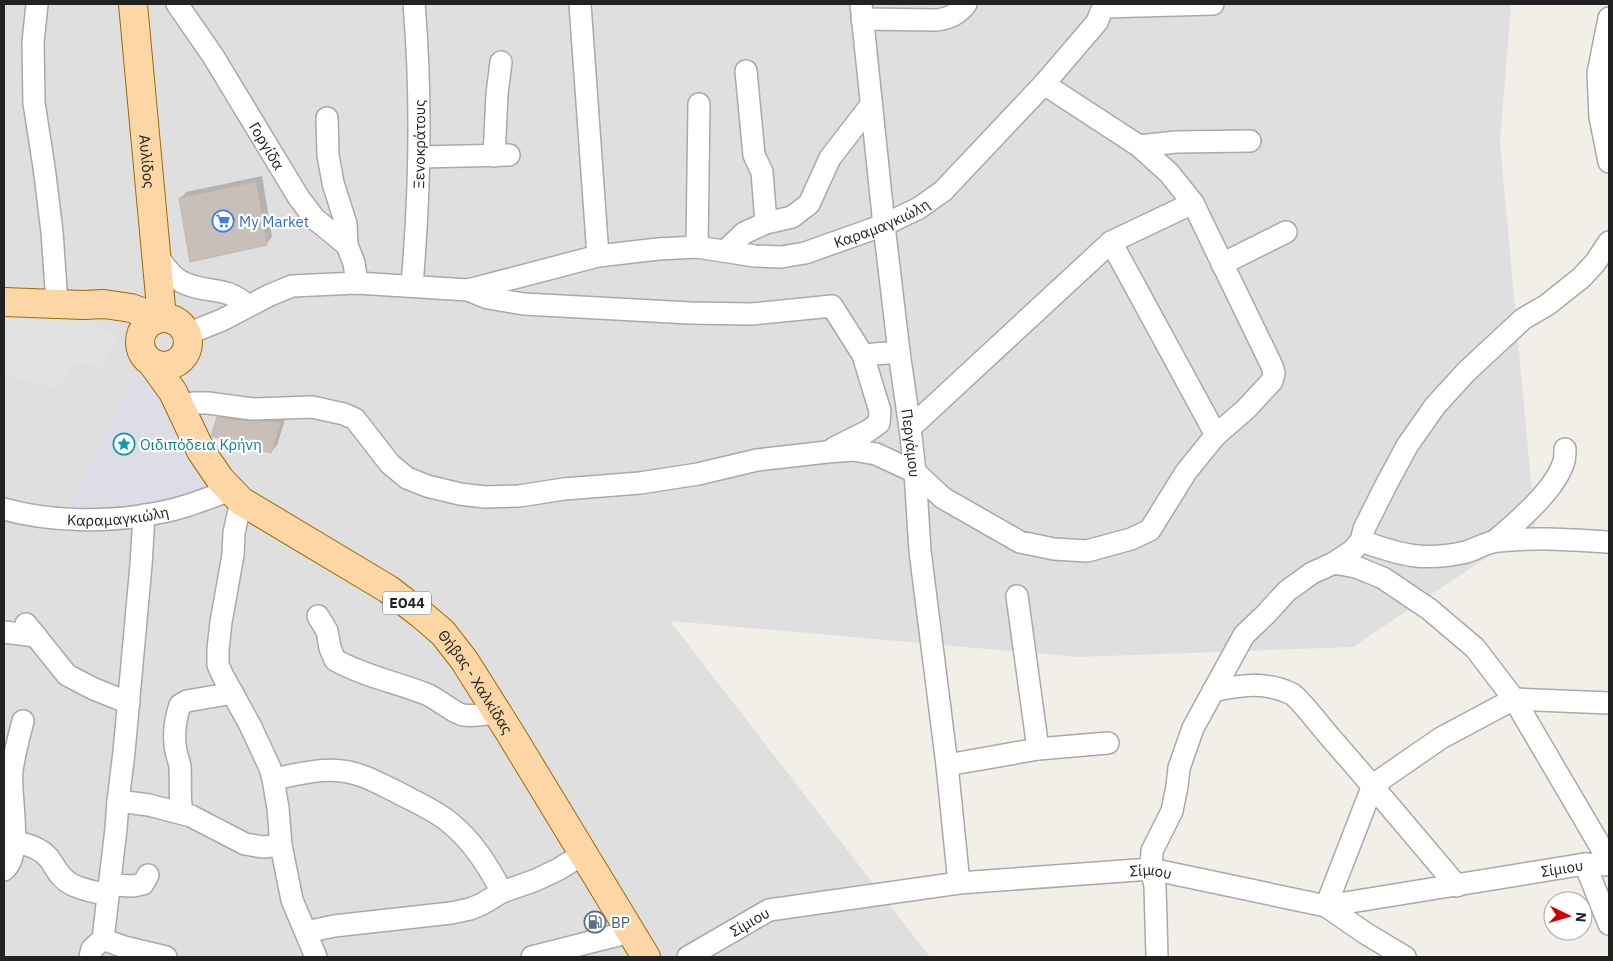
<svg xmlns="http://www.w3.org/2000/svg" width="1613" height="961" viewBox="0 0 1613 961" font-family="'IBM Plex Sans',sans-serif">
<rect width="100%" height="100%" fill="#f2efe9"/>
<path fill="#e0dfdf" d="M 4,4 L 1511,4 L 1500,143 L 1535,525 L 1353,647 L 1078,657 L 670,621 L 930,957 L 4,957 Z"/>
<path fill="#e2e2e2" d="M 4,316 L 65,317 L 82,319 L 95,322 L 119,339 L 99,368 L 90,362 L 81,362 L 71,367 L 59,388 L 4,375 Z"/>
<path fill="#dddde8" d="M 138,368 L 163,406 L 207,484 L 192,496 L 166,506 L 65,514 Z"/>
<path fill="#0003" d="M 262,176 L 272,237 L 266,244 L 180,199 L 186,192 Z
M 225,411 L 286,417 L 277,445 L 271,452 L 218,418 Z"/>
<path fill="#c7bfb8" stroke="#c4b6ab" d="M 256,182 L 267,245 L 190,262 L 179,198 Z
M 217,417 L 250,421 L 272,421 L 281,423 L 271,453 L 211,436 Z"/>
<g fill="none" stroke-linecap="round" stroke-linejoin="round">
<g stroke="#a9a9a9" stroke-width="24">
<g id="minor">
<path d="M 37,4 L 33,42 L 34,103 L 44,167 L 52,232 L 57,303"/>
<path id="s1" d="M 177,4 L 213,56 L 299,198 L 315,219 L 347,245 L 354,263 L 357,283"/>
<path d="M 580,4 L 598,256"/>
<path id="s2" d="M 861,4 L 884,225 L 899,352 L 910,428 L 915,472 L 920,551 L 947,765 L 959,883"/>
<path d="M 1609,18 L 1598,73 L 1600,117 L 1609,162"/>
<path d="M 862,19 L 937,20 C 950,18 958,14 966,4"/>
<path d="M 746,71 L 754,155 L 762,172 L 766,223"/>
<path d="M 327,118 L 328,155 L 333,183 L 346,224 L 347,245"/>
<path d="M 1139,146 L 1176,142 L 1250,141"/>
<path d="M 494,156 L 497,94 L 501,62"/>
<path d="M 420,157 L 509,155"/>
<path d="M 1111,242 L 1216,435"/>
<path d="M 697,247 L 699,104"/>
<path d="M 725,251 L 744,233 L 766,223 L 792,217 L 809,204 L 830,158 L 871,105"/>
<path d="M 156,254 C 163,264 171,277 182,282 C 208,295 224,284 248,306"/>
<path d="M 1222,264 L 1286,232"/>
<path id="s3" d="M 412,285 C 420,191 422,98 414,4"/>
<path id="s4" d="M 468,290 L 598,256 L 658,249 L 697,247 L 755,256 L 781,257 L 805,253 L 884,225 L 919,208 L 943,191 L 1044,84 L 1097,22 L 1103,7 L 1213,4"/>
<path d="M 187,334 L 222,320 L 270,295 L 292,286 L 357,283 L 468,290 L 488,298 L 524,304 L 690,313 L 752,314 L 832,306 L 863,355 L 899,352"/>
<path d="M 181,407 L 193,403 L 208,403 L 252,409 L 312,407 L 344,414 L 355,419 L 390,464 L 407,478 L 427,486 L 460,494 L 485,497 L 519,496 L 564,489 L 640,483 L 698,474 L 757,460 L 827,452 L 853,450 L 876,454 L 915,472 L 943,498 L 1020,542 L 1054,549 L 1087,551 L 1131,539 L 1150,530 L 1186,472 L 1216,435 L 1246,409 L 1272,381 L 1274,373 L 1272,366 L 1193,203 L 1169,173 L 1139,146 L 1044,84"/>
<path d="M 910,428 L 1111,242 L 1193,203"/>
<path d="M 834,448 L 868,431 L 879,423 L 880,411 L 863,355"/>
<path d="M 241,501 L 234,533 L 233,555 L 221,622 L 218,649 L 218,665 L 223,676 L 250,725 L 270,768 L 273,779 L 278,808 L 281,845 L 292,900 L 316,957"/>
<path id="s5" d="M 4,509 C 50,522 110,523 157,513 C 182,509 206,499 230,490"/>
<path d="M 144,515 L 141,565 L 124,752 L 118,801 L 116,829 L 103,939 L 124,947 L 166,957"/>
<path d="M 1361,541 C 1401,555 1423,562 1466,552 C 1476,549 1487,542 1498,541 C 1535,537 1572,540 1609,542"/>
<path d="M 1495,541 C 1516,523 1554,491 1563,464 C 1565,460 1565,454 1565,449"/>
<path d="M 1334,563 L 1356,567 L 1383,578 L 1429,609 L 1475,648 L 1514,699 L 1609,861"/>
<path d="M 1017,596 L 1038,749"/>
<path d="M 318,616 L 327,631 L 330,648 L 335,660 C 364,676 395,682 426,694 C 437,698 453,713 463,715 C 474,717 486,714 498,713"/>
<path d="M 26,624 L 67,675 L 94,689 L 129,703"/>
<path d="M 4,632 L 36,636"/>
<path d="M 1213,691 C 1240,685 1266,681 1292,694 C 1300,699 1322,728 1330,737 C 1373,786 1415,836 1457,886"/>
<path d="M 947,765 L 1038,749 L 1108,743"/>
<path d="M 273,779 C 295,775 319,768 342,771 C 361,773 378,783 395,791 C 413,801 433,809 449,822 C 472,840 488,866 502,892"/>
<path d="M 118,801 L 149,805 L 191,816 L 245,844 L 263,847 L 281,845"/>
<path d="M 182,813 C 179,797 181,782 180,766 C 179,761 177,756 176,751 C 173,736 175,720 180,705 L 187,701 L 233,693"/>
<path d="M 14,842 C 28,844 43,849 51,861 C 56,869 61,879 71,884 C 82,890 96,892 108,895"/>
<path d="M 1585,864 L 1609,924"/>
<path d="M 4,870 C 24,854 9,795 12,771 C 14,754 19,737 23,721"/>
<path d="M 110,885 L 133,886 L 143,884 L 148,875"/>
<path d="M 306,932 L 334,926 L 451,913 L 470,909 L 482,904 L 502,892 L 536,880 L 559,869 L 583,854"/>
<path d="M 90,957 L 92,949 L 103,939"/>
<path d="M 532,957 L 630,932"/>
<path id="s6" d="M 688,957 L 769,910 L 959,883 L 1151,869 L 1326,906 L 1585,864 L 1609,865"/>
<path d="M 1157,957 L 1155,886 L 1151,869 L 1152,851 L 1172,811 L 1177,786 L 1179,768 L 1193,728 L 1244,635 L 1266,614 L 1287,591 L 1312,573 L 1334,563 L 1352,551 L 1361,541 L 1364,529 L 1385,487 L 1407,446 L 1435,406 L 1466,372 L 1523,319 L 1547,305 L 1581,278 L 1595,263 L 1609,242"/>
<path d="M 1405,957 L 1365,933 L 1326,906 L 1373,785 L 1441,738 L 1514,699 L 1609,703"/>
</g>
</g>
<g stroke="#a06b00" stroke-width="30">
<g id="major">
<path id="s7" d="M 133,4 L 162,318"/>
<path d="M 4,302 L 83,305 L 104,304 L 131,308 L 158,318"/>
<circle cx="164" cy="342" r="24"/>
<path id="s8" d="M 152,363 L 173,392 L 201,451 L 220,479 L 241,501 L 388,589 L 422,615 L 443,633 L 464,660 L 510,733 L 646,957"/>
</g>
</g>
<use href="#minor" stroke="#fff" stroke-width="21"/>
<use href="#major" stroke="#fcd6a4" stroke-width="28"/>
</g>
<defs>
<g id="supermarket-ring" transform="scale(1.125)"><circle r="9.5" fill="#fff" stroke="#3f7fe0" stroke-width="1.5"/><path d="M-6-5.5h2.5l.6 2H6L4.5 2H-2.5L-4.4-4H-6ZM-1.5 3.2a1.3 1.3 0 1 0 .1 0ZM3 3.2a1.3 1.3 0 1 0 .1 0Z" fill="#3f7fe0"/></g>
<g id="sight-ring" transform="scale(1.125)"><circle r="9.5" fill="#fff" stroke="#0f9aa8" stroke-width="1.5"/><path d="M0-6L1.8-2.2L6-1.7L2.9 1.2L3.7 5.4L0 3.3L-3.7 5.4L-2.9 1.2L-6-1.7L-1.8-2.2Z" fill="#0f9aa8"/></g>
<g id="fuel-ring" transform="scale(1.125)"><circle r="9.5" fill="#fff" stroke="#5c6f8a" stroke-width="1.5"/><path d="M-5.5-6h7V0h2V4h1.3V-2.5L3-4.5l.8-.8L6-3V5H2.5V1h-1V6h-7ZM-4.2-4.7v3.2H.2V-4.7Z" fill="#5c6f8a"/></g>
</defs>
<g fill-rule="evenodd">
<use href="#supermarket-ring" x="223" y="221"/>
<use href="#sight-ring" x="124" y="444"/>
<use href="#fuel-ring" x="595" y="922"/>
</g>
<g text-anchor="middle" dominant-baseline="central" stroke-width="4.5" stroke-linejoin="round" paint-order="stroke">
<rect fill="#fff" stroke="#646464" stroke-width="1" x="383" y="591.5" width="48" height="23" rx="4"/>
<g font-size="14" font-weight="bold" fill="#222">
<text x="407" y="603">ΕΟ44</text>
</g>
<g font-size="15" fill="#222" stroke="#fff">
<text stroke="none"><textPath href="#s1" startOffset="168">Γοργίδα</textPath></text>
<text stroke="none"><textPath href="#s3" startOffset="141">Ξενοκράτους</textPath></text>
<text stroke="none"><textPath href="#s7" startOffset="158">Αυλίδος</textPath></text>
<text stroke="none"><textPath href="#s4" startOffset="425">Καραμαγκιώλη</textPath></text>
<text stroke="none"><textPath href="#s2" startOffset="442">Περγάμου</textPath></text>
<text stroke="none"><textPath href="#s5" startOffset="115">Καραμαγκιώλη</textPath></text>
<text stroke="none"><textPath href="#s8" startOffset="466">Θήβας - Χαλκίδας</textPath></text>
<text stroke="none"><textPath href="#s6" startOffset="896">Σίμιου</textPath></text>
<text stroke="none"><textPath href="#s6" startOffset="478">Σίμιου</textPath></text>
<text stroke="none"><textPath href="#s6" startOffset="71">Σίμιου</textPath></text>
</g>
<g font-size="15" fill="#366cbe" stroke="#fff" text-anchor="start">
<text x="239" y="221">My Market</text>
</g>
<g font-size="15" fill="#0d838f" stroke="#fff" text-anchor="start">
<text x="140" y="444">Οιδιπόδεια Κρήνη</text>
</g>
<g font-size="15" fill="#4e5e75" stroke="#fff" text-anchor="start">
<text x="611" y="922">BP</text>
</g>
</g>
<rect width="1613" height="961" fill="none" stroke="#222222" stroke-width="10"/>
<g transform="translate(1568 916) rotate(95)"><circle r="24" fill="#ffffff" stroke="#a7a7a7"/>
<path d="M0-4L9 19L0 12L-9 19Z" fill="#d40000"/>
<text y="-8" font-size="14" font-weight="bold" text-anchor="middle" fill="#222222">N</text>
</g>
</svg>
